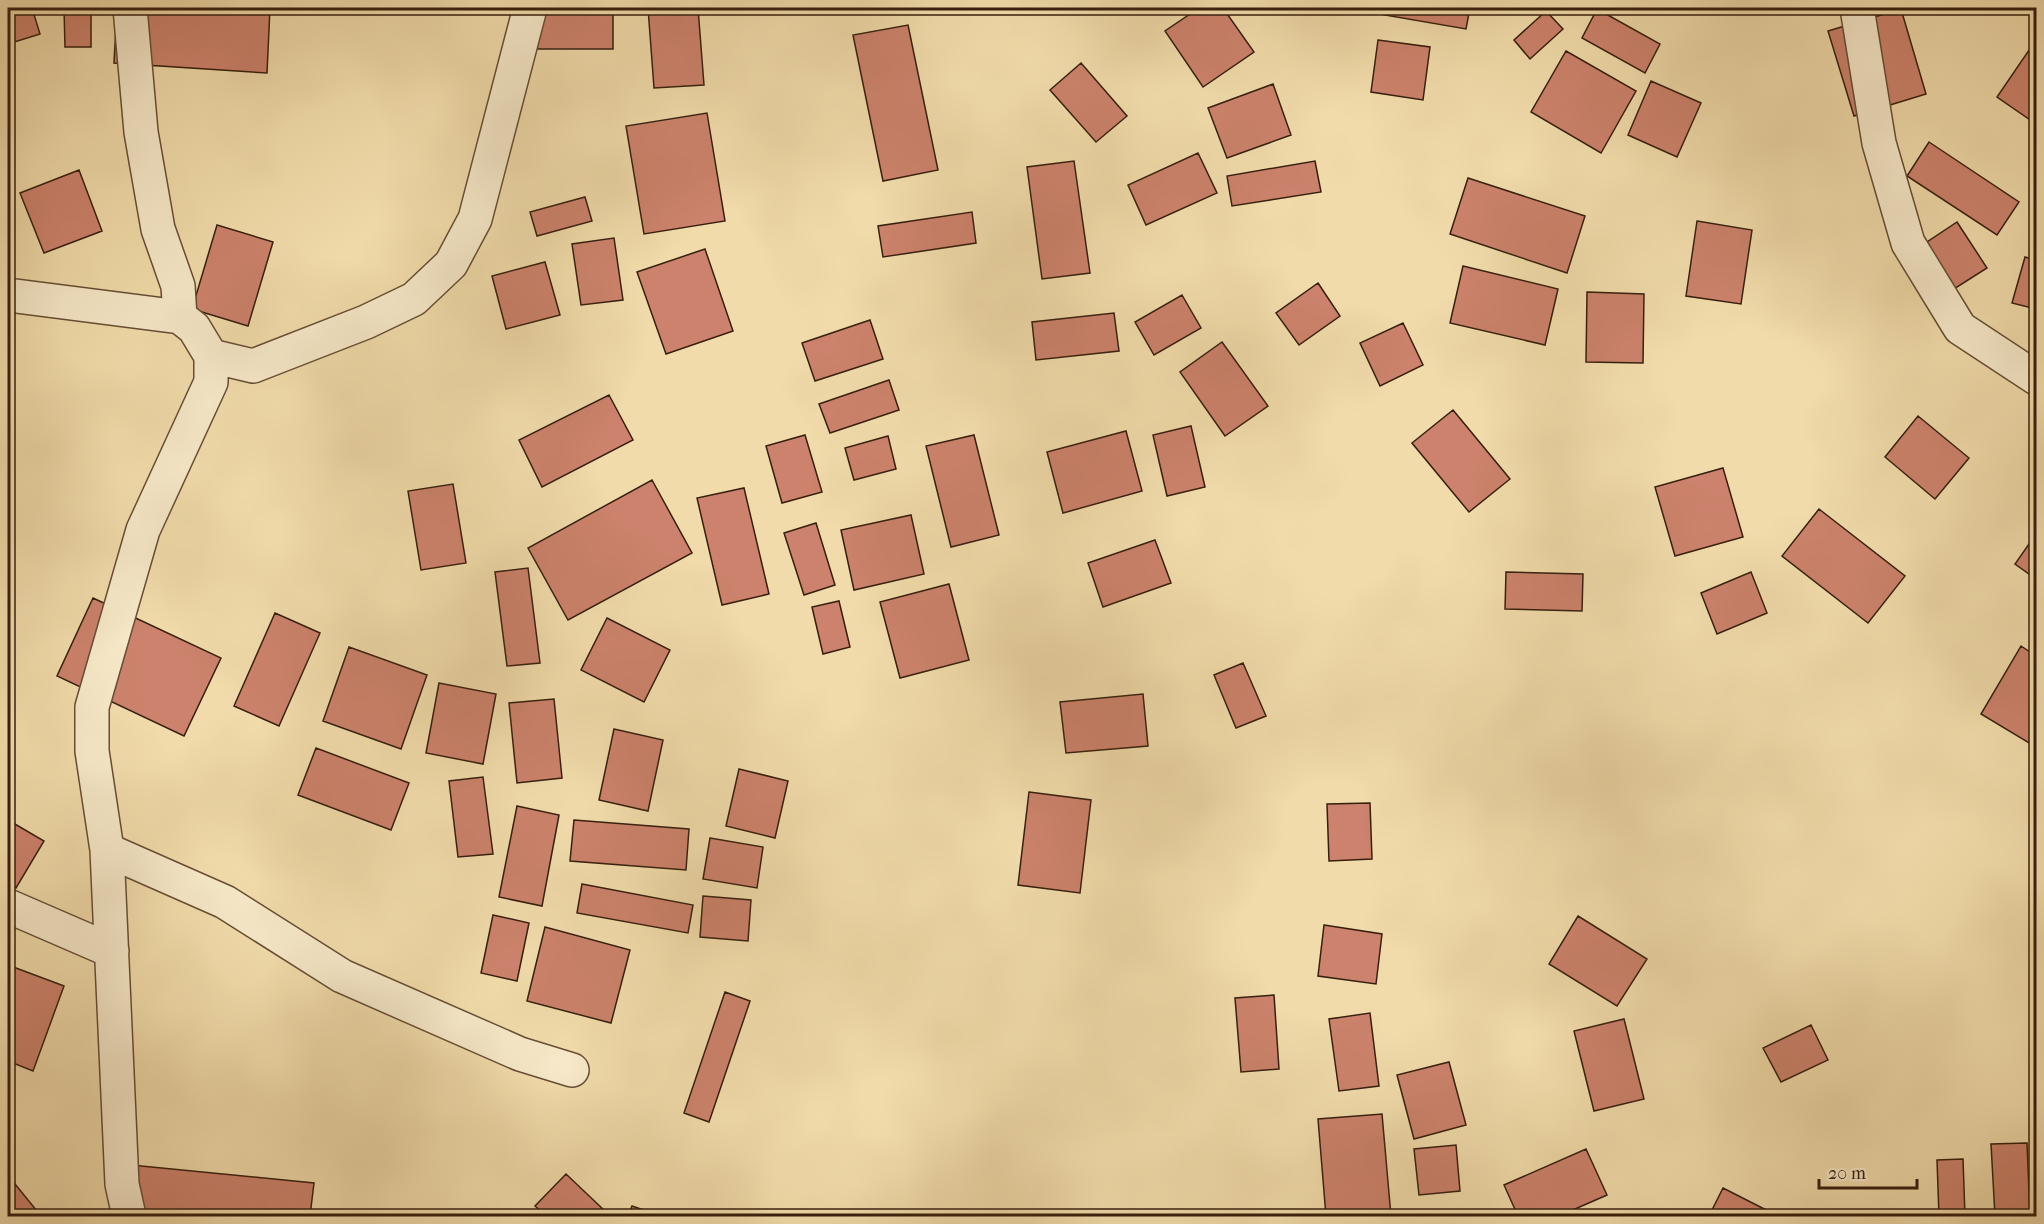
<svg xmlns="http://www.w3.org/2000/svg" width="2044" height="1224" viewBox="0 0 2044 1224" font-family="'IM FELL French Canon',serif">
<rect width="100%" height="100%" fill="#f1dbaa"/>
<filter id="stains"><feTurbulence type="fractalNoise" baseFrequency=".00333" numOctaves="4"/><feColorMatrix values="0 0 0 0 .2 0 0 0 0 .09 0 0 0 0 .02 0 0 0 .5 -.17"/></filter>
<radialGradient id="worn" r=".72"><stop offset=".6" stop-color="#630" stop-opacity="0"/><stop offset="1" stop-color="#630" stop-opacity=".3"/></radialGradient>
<path fill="#cc826c" stroke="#371f0e" stroke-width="1.5" d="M 8,8 L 32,8 L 40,34 L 8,44 Z
M 64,8 L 91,8 L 91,47 L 65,47 Z
M 117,8 L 270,8 L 267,73 L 114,63 Z
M 537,8 L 613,8 L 613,49 L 537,49 Z
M 648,8 L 698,8 L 704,85 L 654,88 Z
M 1199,8 L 1223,8 L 1254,52 L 1203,87 L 1165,31 Z
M 1374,8 L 1470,8 L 1466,29 L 1373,13 Z
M 1597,9 L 1660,44 L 1645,73 L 1582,38 Z
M 1901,9 L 1926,94 L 1854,116 L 1828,31 Z
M 1546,11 L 1563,29 L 1530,59 L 1514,40 Z
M 908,25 L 938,170 L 883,181 L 853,35 Z
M 1378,40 L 1430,47 L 1423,100 L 1371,92 Z
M 2036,40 L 2036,124 L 1997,97 Z
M 1566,51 L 1636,91 L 1601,153 L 1531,112 Z
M 1081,63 L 1127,116 L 1096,142 L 1050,90 Z
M 1651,81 L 1701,103 L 1677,157 L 1628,135 Z
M 1273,84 L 1291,135 L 1227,158 L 1208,108 Z
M 707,113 L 725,221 L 644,234 L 626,126 Z
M 1929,142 L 2019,202 L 1997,235 L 1907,176 Z
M 1198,153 L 1217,193 L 1146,225 L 1128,185 Z
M 1074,161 L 1090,273 L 1042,279 L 1027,167 Z
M 1315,161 L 1321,192 L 1232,206 L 1227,176 Z
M 79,170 L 102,231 L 44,253 L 20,193 Z
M 1468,178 L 1585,216 L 1567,273 L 1450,234 Z
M 585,197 L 592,221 L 537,236 L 530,212 Z
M 972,212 L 976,243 L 883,257 L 878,226 Z
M 1697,221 L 1752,230 L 1741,304 L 1686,296 Z
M 1957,222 L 1987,268 L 1954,289 L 1924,244 Z
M 217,225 L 273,242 L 248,326 L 192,309 Z
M 614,238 L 623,300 L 581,305 L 572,244 Z
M 705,249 L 733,331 L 666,354 L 637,272 Z
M 2025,257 L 2036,260 L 2036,309 L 2012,303 Z
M 545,262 L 560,315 L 506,329 L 492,276 Z
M 1463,266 L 1558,289 L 1545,345 L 1450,323 Z
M 1318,283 L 1340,316 L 1299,345 L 1276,313 Z
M 1587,292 L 1644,294 L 1643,363 L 1586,362 Z
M 1182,295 L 1201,328 L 1154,355 L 1135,322 Z
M 1114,313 L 1119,351 L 1036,360 L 1032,322 Z
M 870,320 L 883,359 L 815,381 L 802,343 Z
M 1403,323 L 1423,365 L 1380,386 L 1360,343 Z
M 1222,342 L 1268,406 L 1225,436 L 1180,372 Z
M 889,380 L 899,410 L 830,433 L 819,404 Z
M 609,395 L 633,440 L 542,487 L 519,440 Z
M 1453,410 L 1510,479 L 1469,512 L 1412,443 Z
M 1918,416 L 1969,458 L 1935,499 L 1885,457 Z
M 1191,426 L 1205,487 L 1167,496 L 1153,435 Z
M 1126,431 L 1142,491 L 1063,513 L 1047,452 Z
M 805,435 L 822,492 L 782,503 L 766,446 Z
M 974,435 L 999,535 L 951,547 L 926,446 Z
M 888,436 L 896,469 L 854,480 L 845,448 Z
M 1723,468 L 1743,537 L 1675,556 L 1655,487 Z
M 652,480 L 692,553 L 568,620 L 528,548 Z
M 453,484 L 466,563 L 421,570 L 408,491 Z
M 744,488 L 769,594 L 722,605 L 697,498 Z
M 1819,509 L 1905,576 L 1868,623 L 1782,556 Z
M 911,515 L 924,574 L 854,590 L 841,530 Z
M 816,523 L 835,585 L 804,595 L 784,533 Z
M 2036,534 L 2036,579 L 2015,564 Z
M 1155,540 L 1171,583 L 1103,607 L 1088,563 Z
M 528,568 L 540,663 L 507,666 L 495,572 Z
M 1506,572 L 1583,574 L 1582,611 L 1505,609 Z
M 1751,572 L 1767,613 L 1717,634 L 1701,593 Z
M 949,584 L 969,660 L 900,678 L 880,602 Z
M 93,598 L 221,658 L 184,736 L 57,676 Z
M 839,601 L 850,647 L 823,654 L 812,607 Z
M 275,613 L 320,633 L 279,726 L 234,706 Z
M 607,618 L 670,650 L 644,702 L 581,670 Z
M 2021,646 L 2036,656 L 2036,747 L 1981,714 Z
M 349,647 L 427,675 L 401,749 L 323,721 Z
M 1243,663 L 1266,716 L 1236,728 L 1214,675 Z
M 439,683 L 496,694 L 483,764 L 426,753 Z
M 1143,694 L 1148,746 L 1066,753 L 1060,702 Z
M 554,699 L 562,778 L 517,783 L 509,703 Z
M 614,729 L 663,740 L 648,811 L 599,800 Z
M 316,748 L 409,783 L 391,830 L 298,795 Z
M 739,769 L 788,781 L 775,838 L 726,826 Z
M 483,777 L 493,854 L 458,857 L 449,781 Z
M 1029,792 L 1091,800 L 1080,893 L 1018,885 Z
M 1370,803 L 1372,859 L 1329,861 L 1327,804 Z
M 517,806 L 559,815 L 542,906 L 499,897 Z
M 8,820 L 44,841 L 16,888 L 8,883 Z
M 574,820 L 689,829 L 686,870 L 570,861 Z
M 710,838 L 763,847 L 757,888 L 703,879 Z
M 582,884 L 693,905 L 688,933 L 577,913 Z
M 703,896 L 751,900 L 748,941 L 700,937 Z
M 493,915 L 529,923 L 517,981 L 481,973 Z
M 1578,916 L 1647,959 L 1617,1006 L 1549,964 Z
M 1324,925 L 1382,934 L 1376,984 L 1318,976 Z
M 545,927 L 630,950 L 611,1023 L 527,1001 Z
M 8,965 L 64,986 L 33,1071 L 8,1061 Z
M 725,992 L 750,1001 L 709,1122 L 684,1113 Z
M 1274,995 L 1279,1069 L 1241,1072 L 1235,998 Z
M 1370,1013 L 1379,1086 L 1339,1091 L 1329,1019 Z
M 1624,1019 L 1644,1099 L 1594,1111 L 1574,1031 Z
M 1811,1025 L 1828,1060 L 1781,1082 L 1763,1048 Z
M 1449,1062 L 1466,1125 L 1414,1139 L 1397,1075 Z
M 1382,1114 L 1391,1216 L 1326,1216 L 1318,1119 Z
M 2027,1143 L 2030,1216 L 1995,1216 L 1991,1144 Z
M 1456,1145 L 1460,1191 L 1419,1195 L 1414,1149 Z
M 1586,1149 L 1607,1195 L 1559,1216 L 1518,1216 L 1504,1185 Z
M 1963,1159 L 1965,1216 L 1939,1216 L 1937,1160 Z
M 131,1165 L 314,1183 L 310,1216 L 126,1216 Z
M 566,1174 L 606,1212 L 602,1216 L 546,1216 L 535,1206 Z
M 15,1184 L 41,1216 L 8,1216 L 8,1190 Z
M 1723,1188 L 1778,1216 L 1709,1216 Z
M 632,1206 L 661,1216 L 628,1216 Z"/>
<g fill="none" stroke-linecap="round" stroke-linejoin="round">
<g stroke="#664e35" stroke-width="36">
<path id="street" d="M 1857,8 L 1879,143 L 1908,243 L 1960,328 L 2036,378
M 8,295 L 180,317
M 211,356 L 253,366 L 366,322 L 414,299 L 451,264 L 475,219 L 530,8
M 107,850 L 225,902 L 342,976 L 520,1054 L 572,1070
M 8,906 L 112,951
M 129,1216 L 122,1184 L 107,850 L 92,751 L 92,707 L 143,530 L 211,382 L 211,356 L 194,328 L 180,317 L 178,286 L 158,229 L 141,132 L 130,8"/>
</g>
<use href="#street" stroke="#f6e8c8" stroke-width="33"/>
</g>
<rect width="2044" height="1224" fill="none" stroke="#f1dbaa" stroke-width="30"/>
<rect x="9" y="9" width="2026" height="1206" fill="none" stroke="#371f0e" stroke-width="3"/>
<rect x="15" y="15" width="2014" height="1194" fill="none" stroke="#371f0e" stroke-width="1.5"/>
<path d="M1819 1179v9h98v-9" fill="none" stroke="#371f0e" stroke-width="3"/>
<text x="1828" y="1179" font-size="18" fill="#371f0e" stroke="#f6e8c8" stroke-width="4.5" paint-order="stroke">20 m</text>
<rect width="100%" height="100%" filter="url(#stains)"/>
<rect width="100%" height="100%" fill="url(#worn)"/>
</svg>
